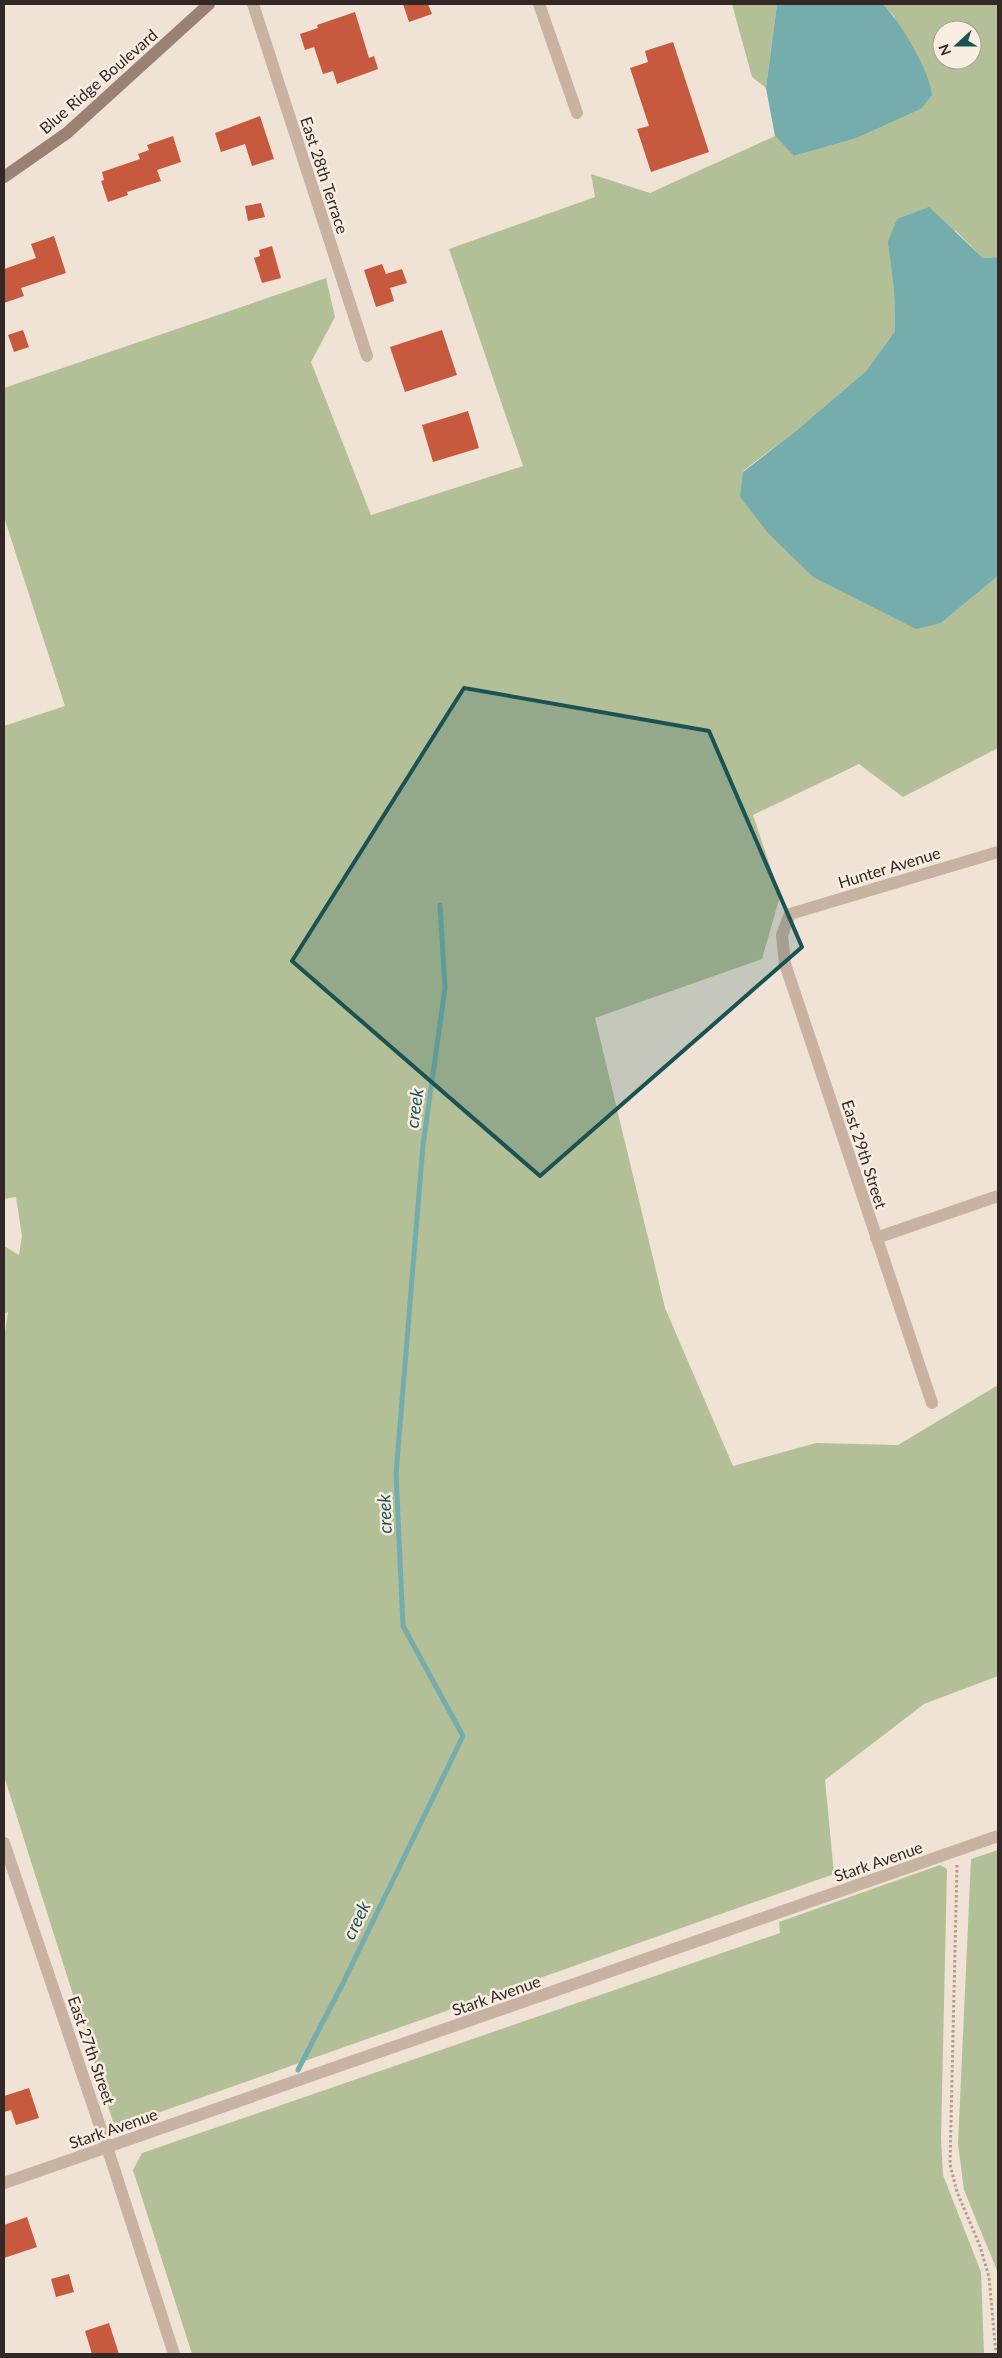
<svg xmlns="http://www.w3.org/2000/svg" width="1002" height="2358" viewBox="0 0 1002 2358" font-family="Lato,sans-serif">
<rect width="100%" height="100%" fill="#f0e3d6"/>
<path fill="#b3bf96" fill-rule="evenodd" d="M 732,4 L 777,4 L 766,88 L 752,77 Z
M 883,4 L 998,4 L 998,257 L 983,258 L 955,230 L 894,289 L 895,331 L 866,371 L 797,430 L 743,471 L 941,623 L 998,576 L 998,748 L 903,797 L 859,764 L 753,815 L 780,896 L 762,959 L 595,1018 L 665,1308 L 733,1466 L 816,1443 L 898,1445 L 998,1385 L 998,1676 L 924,1704 L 825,1780 L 834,1874 L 115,2128 L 4,1776 L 4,1338 L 8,1312 L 4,1314 L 4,1246 L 19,1255 L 22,1236 L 16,1197 L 4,1199 L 4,726 L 65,706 L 4,517 L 4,388 L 326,278 L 335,317 L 311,362 L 371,515 L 523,466 L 449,249 L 595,197 L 591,174 L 650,193 L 775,136 L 794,156 L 857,138 L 921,109 L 894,16 ZM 942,30 L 972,30 L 972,60 L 942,60 Z
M 998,1850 L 998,2273 L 964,2190 L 958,2144 L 971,1859 Z
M 940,1865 L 947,1869 L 941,2139 L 943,2175 L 981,2272 L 984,2354 L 192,2354 L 133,2170 L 142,2153 L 780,1933 L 779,1922 Z"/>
<path fill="#75adad" d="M 777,4 L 883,4 C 900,22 930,70 932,95 L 921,109 L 857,138 L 794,156 L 775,136 L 766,88 Z
M 929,207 L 983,258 L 998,257 L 998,576 L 941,623 L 916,629 L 813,577 L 768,533 L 740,497 L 743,472 L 797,430 L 866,371 L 895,331 L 894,289 L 888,242 L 897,219 Z"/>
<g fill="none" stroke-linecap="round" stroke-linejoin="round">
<path stroke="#75adad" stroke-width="5" d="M 298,2070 L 343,1983 L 463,1736 L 403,1626 L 396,1474 L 423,1145 L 445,988 L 440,905"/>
</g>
<path fill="#c7593e" d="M 403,4 L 428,4 L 432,14 L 409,22 Z
M 355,12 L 369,58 L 374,56 L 378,69 L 337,84 L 333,71 L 323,74 L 314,47 L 305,50 L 300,34 L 318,28 L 317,25 Z
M 673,42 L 709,152 L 651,172 L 637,129 L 649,126 L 630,68 L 648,62 L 645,51 Z
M 260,116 L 274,159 L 252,166 L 245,144 L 221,152 L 215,133 Z
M 173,136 L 181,162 L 157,170 L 161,181 L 127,192 L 128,195 L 108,202 L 101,181 L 104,180 L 102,172 L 140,159 L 138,154 L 149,150 L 147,145 Z
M 261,203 L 265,217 L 248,221 L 245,206 Z
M 54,236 L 66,273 L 21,288 L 24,296 L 4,303 L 4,269 L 36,258 L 31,244 Z
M 272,246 L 281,278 L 262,283 L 254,258 L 260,256 L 259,250 Z
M 382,264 L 386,274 L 402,269 L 407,283 L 390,288 L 394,301 L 376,307 L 364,270 Z
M 23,330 L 29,347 L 14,352 L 8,335 Z
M 442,330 L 457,375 L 405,392 L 390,347 Z
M 468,411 L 479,448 L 433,462 L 422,425 Z
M 29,2088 L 39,2118 L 16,2125 L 11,2110 L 4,2112 L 4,2096 Z
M 27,2217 L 37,2247 L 4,2258 L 4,2225 Z
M 69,2274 L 74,2292 L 56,2297 L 51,2279 Z
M 109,2323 L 119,2354 L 92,2354 L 85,2331 Z"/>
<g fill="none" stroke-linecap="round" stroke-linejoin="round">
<path stroke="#b49c8d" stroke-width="3" stroke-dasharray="2.5 2.5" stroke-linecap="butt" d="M 957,1865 L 950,2164 L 957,2192 L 980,2246 L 989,2277 L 996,2354"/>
<path stroke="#c8b2a2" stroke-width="12" d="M 253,4 L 367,356
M 539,4 L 577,113
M 876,1238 L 998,1196
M 932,1403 L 785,964 L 782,935 L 790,914 L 998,852
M 4,1843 L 107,2147 L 174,2354
M 4,2183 L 998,1836"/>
<path stroke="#9b8074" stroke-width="12" d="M 4,177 L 67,133 L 209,4"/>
</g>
<path fill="#1b5354" fill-opacity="0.2" stroke="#1b5354" stroke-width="4" stroke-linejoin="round" d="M 464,688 L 709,731 L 802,947 L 540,1176 L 292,961 Z"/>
<g text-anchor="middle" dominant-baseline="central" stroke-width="5" stroke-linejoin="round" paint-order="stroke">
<g font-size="16" fill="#332825" stroke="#f9ede2">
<text transform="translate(98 81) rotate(-41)">Blue Ridge Boulevard</text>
<text transform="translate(325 175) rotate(72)">East 28th Terrace</text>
<text transform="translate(889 867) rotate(-17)">Hunter Avenue</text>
<text transform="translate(865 1154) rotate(72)">East 29th Street</text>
<text transform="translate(878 1861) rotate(-19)">Stark Avenue</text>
<text transform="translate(496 1995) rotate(-19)">Stark Avenue</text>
<text transform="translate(92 2050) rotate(71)">East 27th Street</text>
<text transform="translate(113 2128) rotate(-19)">Stark Avenue</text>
</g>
<g font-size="18" font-style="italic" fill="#1b5354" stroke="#f9ede2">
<text transform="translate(414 1108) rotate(-82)">creek</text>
<text transform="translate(384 1514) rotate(-92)">creek</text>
<text transform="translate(356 1920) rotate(-64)">creek</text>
</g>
</g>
<rect width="1002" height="2358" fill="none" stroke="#332825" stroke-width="10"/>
<g transform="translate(957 45) rotate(249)"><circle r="24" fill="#f9ede2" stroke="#aa9e96"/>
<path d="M0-4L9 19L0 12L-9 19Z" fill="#1b5354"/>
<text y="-8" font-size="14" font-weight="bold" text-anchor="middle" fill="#332825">N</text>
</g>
</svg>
